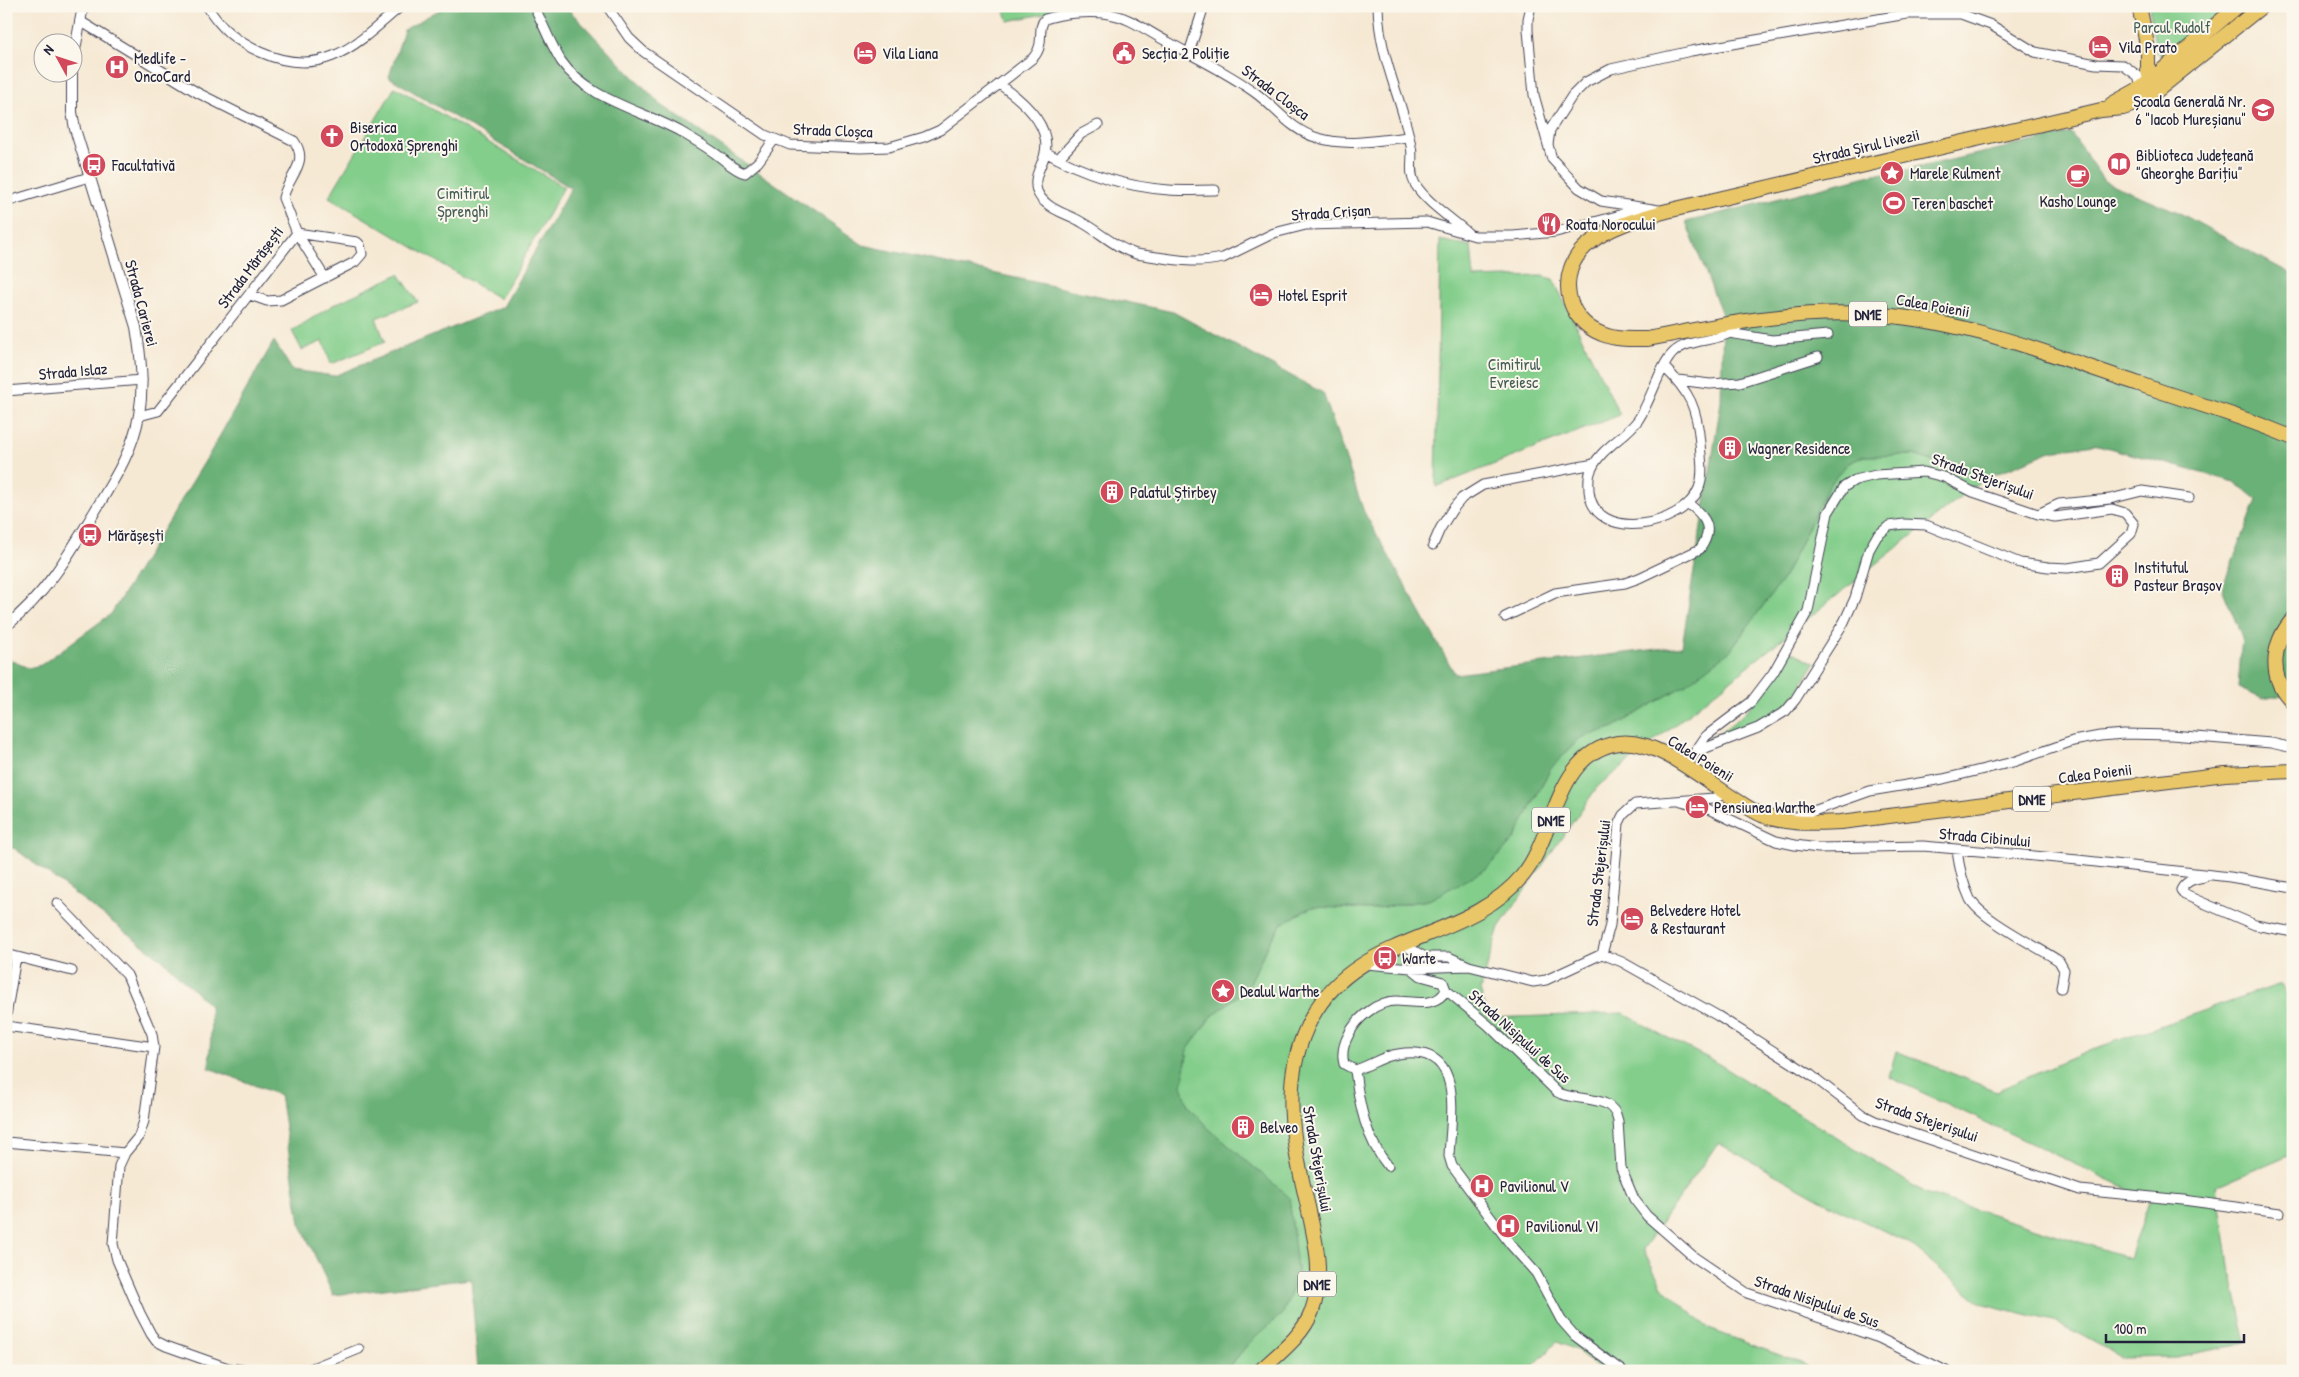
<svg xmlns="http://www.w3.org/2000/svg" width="2299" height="1377" viewBox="0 0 2299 1377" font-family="'Patrick Hand',sans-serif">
<rect width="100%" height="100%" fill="#fbf7ec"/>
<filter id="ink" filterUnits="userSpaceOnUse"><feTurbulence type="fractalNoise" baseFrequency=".02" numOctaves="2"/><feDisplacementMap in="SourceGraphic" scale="10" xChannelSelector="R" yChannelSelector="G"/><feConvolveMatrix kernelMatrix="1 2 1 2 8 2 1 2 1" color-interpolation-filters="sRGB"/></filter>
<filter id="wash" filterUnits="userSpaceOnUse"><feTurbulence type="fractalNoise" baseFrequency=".0096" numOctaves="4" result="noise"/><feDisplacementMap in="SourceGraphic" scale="20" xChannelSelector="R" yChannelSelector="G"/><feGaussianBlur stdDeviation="1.12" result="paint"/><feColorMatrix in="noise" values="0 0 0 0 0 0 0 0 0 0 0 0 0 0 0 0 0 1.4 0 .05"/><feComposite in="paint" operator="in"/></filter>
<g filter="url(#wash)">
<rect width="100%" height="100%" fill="#f6e9d4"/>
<path fill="#83ce8b" stroke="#527863" d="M 1003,6 L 1085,6 L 1008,21 Z
M 2149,6 L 2228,6 L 2170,54 L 2162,56 L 2156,51 Z
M 395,87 L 564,187 L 500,299 L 329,197 Z
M 1440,240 L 1471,246 L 1474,278 L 1542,276 L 1553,279 L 1620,415 L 1436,487 Z
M 399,274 L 418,302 L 376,318 L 385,342 L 331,364 L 323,341 L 302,350 L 292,331 L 333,305 Z
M 1914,455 L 1983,479 L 1598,786 L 1499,927 L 1480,990 L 1489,1018 L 1624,1013 L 1660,1034 L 1714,1061 L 1925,1193 L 2130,1258 L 2150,1199 L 1889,1077 L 1896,1051 L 1996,1091 L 2096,1048 L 2281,984 L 2293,1009 L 2293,1153 L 2217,1186 L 2230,1272 L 2246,1343 L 2177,1357 L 2123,1358 L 2057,1322 L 1981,1303 L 1907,1242 L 1830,1205 L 1718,1143 L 1643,1249 L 1662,1286 L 1709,1329 L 1801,1363 L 1813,1371 L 1601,1371 L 1577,1350 L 1557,1342 L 1528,1371 L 1226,1371 L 1248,1344 L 1293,1231 L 1289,1198 L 1207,1128 L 1188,1106 L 1182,1085 L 1188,1049 L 1210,1018 L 1248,987 L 1267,946 L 1281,924 L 1312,907 L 1372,909 L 1428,900 L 1485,869 L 1514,840 L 1550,769 L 1580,738 L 1614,727 L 1688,683 L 1783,579 L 1829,485 L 1847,464 L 1864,456 Z
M 1789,650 L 1815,663 C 1807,675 1801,688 1792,699 C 1771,724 1736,732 1706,741 L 1706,739 C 1750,719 1764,689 1789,650 Z"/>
<path fill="#6ab177" stroke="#466a59" d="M 446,6 L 565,6 L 660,104 L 863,245 L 1173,312 L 1323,393 L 1364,512 L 1455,674 L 1682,646 L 1721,402 L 1723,317 L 1686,222 L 1875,174 L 1897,172 L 2071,133 L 2104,181 L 2178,212 L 2293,275 L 2293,693 L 2263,699 L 2238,688 L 2242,637 L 2222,588 L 2257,500 L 2235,482 L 2094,444 L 2051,451 L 1983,479 L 1914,455 L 1864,456 L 1847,464 L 1829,485 L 1783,579 L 1729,652 L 1688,683 L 1614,727 L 1580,738 L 1550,769 L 1514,840 L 1486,869 L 1429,900 L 1372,909 L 1312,907 L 1281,924 L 1267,946 L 1248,987 L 1210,1018 L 1188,1049 L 1182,1085 L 1188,1106 L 1208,1128 L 1289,1197 L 1298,1276 L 1283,1313 L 1248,1344 L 1226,1371 L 478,1371 L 471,1279 L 333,1295 L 300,1223 L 280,1095 L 209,1068 L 211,1032 L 210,1006 L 164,961 L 14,848 L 6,848 L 6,658 L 28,668 L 41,665 L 111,614 L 210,453 L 274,341 L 292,370 L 334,376 L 503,307 L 571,188 L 389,77 L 404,30 Z"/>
</g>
<g filter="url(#ink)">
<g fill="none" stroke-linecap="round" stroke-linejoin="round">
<g stroke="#424052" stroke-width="11">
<path id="minor" d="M 207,6 C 221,29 236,41 260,52 C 323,80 356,45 401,6
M 534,6 C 543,24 550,43 561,61 C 588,100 642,110 681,132 C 693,139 705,146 716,154 C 726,161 734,170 745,173 L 758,162 L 774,140
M 607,6 L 629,38 L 644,52 L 765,135 L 790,145 L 860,148 L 889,147 L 924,137 L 940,130 L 1033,58 C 1046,44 1036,29 1045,19 C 1064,13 1090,11 1109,14 C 1130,17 1150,33 1168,42 C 1198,59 1229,73 1257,94 C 1277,109 1292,131 1318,138 C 1348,147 1379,140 1409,137
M 1378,6 C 1379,59 1402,97 1411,146 C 1414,159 1408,171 1415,184 C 1427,203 1451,218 1468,233
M 1531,6 L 1528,19 L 1528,30 L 1534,95 L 1552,159 L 1579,188 L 1601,201 L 1659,210
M 80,21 L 198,93 L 294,141 C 310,163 288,176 283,198 L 297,233 L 158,411 L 139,416
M 1189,53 L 1204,6
M 999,84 C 1021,99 1054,126 1044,157 C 1040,169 1033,178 1037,191 C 1039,196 1042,200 1046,203 C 1057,213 1071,215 1083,223 C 1101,233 1116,248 1136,254 C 1166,258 1193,265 1223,258 L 1274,233 L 1306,225 L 1427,222 L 1475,236 L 1513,236 L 1556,232 L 1617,216 L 1638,208
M 1548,145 L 1550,130 L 1572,96 L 1586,82 L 1611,69 L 1691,51 L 1907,14 L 1961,14 L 1991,25 L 2035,52 L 2096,64 L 2123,65 L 2138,76 L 2141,88
M 1045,152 C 1083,173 1126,187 1169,190 C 1184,191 1200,190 1215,190
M 1058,159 L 1081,134 L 1098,125
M 6,202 L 89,177
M 297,233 L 325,278
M 250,295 L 267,301 L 281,300 L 355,262 L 362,254 L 360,245 L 357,242 L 297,233
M 1729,333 L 1772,340 L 1828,335
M 1664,367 C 1690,392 1697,408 1700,443 C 1701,458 1704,474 1699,488 C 1684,527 1594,544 1589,491 C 1589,485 1588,479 1590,473 C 1598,449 1624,439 1638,420 C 1650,403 1660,365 1673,353 C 1687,339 1713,342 1730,333 C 1734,330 1738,326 1742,323
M 1678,380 L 1710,384 L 1740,382 L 1818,357
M 6,391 L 142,380
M 2038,514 L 2059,504 L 2110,499 L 2142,491 L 2189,498
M 1433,545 L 1440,529 L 1452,510 L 1462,498 L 1483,485 L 1594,464
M 1505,617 L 1555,593 L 1625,583 L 1639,578 L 1700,549 C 1714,529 1707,518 1689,504
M 1685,767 L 1695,752 L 1758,728 L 1786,711 L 1795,700 L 1844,622 L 1855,598 L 1869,550 L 1877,536 L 1889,526 L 1904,524 L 1926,525 L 2020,563 L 2048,567 L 2068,568 L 2099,563 L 2131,534 L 2134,524 L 2125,513 L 2112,509 L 2055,517 L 2038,514 L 1973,492 L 1944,477 L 1924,472 L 1876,475 L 1855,480 L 1844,487 L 1828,513 L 1808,611 L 1773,673 L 1751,702 L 1706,736 L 1695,752
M 1681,802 L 1708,809 L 1776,841 L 1795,845 L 1818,848 L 1923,846 L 2078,860 L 2230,877 L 2293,888
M 1791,819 L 1870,791 L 1943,779 L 2013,762 L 2073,741 L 2100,736 L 2124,734 L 2171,735 L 2271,743 L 2293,748
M 1957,850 C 1959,866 1963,884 1970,899 C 1981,919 2038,947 2059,961 L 2064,970 L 2061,988
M 2204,877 C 2195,879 2186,880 2181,890 L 2185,895 L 2255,925 L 2293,932
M 57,903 L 127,975 L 152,1034 L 154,1047 L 144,1121 L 139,1136 L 125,1153 L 119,1166 L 113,1244 L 117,1260 L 140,1313 L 151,1334 L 156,1341 L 166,1346 L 228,1368 L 254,1371
M 1402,944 L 1425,957 L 1449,957 L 1469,966
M 6,954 L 72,971
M 1602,954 L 1610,925 L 1619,823 L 1623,815 L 1635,804 L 1714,798 L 1727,794
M 1366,964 L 1411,968 L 1469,966 L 1533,982 L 1546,980 L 1602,954 L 1622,962 L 1718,1016 L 1811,1075 L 1863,1115 L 1875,1121 L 2080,1190 L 2183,1200 L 2280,1213
M 1411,968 L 1421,976 L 1443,982 L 1446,990 L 1488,1025 L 1557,1092 C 1576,1103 1613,1092 1618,1121 L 1621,1168 L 1634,1199 L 1647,1216 L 1694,1257 L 1747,1293 L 1879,1338 L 1946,1371
M 1446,990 C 1436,1009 1412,1001 1396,1001 C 1377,1001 1357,1018 1349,1034 C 1344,1043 1341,1053 1344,1064 L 1355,1070 C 1370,1066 1382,1056 1398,1054 C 1466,1043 1451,1114 1449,1156 L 1452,1166 L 1511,1245 L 1536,1273 L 1561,1320 L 1575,1336 L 1622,1371
M 6,1016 L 16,957
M 6,1026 L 154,1047
M 1355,1070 C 1359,1105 1366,1139 1388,1166
M 6,1142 L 125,1153
M 305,1371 L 359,1349"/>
</g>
<g stroke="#424052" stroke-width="12">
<path id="tertiary" d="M 72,66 L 83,6
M 6,626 C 45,596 70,553 95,511 C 113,481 133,451 139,415 C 144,385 141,357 136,327 L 75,129 L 72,112 L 72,72"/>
</g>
<g stroke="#424052" stroke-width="16">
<path id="primary" d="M 2139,6 L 2148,49 L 2148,71 L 2152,86
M 2262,6 L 2144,101 L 2123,108 L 2101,110 L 1667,211 C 1640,218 1607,227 1586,246 C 1556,273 1565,320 1602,334 C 1616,340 1632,339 1648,339 C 1719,325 1792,310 1865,314 C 1961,318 2049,354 2139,384 C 2190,402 2243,416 2293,438
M 2112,104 L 2141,88 L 2238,6
M 2293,619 C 2271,644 2268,679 2293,702
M 1260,1371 C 1278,1354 1303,1336 1312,1311 C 1324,1276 1316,1242 1308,1207 C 1293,1142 1278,1079 1312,1017 C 1358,932 1467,943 1523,875 C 1556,835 1555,753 1618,743 C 1663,736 1721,797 1762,815 C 1787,825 1815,823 1841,822 L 2225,774 L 2293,771"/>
</g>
<use href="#minor" stroke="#fff" stroke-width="9"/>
<use href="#tertiary" stroke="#fff" stroke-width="10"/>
<use href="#primary" stroke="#e9c769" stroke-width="14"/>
</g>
</g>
<defs>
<g id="hotel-disc" transform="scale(1.25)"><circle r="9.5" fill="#d1495b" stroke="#fbf7ec"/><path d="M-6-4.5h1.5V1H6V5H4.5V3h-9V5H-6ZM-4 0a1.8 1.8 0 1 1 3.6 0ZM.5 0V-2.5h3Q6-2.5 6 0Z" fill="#fff"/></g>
<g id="civic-disc" transform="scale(1.25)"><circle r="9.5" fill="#d1495b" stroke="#fbf7ec"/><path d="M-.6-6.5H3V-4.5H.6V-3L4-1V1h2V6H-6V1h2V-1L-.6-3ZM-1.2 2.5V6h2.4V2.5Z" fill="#fff"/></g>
<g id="hospital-disc" transform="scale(1.25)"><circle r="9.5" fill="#d1495b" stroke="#fbf7ec"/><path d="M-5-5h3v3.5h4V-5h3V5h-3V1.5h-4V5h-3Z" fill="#fff"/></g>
<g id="school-disc" transform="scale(1.25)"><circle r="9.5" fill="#d1495b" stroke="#fbf7ec"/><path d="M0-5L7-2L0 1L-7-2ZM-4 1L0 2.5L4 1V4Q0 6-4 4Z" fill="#fff"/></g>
<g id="church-disc" transform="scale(1.25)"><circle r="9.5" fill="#d1495b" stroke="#fbf7ec"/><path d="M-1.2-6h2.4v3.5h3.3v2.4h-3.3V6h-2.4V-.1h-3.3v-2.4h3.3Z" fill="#fff"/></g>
<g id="library-disc" transform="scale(1.25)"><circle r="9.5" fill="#d1495b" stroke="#fbf7ec"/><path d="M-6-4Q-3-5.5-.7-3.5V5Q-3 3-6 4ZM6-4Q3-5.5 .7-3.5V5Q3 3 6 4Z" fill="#fff"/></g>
<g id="bus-disc" transform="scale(1.25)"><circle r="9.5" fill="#d1495b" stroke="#fbf7ec"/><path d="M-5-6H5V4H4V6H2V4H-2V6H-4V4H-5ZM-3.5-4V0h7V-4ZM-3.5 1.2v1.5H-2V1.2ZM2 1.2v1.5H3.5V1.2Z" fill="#fff"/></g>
<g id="sight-disc" transform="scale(1.25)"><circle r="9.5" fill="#d1495b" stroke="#fbf7ec"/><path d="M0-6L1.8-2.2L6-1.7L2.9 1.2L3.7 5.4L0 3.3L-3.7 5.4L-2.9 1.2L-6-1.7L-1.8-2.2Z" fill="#fff"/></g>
<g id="cafe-disc" transform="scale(1.25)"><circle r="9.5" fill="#d1495b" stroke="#fbf7ec"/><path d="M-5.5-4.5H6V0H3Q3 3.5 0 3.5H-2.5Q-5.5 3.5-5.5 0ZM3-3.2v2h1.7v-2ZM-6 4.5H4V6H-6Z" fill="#fff"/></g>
<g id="stadium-disc" transform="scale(1.25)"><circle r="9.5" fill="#d1495b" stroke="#fbf7ec"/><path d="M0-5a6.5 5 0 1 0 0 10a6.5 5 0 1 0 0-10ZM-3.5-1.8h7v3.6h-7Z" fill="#fff"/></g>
<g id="restaurant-disc" transform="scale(1.25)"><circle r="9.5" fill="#d1495b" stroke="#fbf7ec"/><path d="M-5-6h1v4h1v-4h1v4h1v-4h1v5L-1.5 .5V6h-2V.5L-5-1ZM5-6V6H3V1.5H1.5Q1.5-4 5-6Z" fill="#fff"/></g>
<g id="building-disc" transform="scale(1.25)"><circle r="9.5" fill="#d1495b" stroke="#fbf7ec"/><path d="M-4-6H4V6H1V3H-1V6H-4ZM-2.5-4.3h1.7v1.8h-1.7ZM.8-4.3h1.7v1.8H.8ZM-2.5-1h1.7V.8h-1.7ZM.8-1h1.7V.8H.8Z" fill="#fff"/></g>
</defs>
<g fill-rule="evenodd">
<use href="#hotel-disc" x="2100" y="47"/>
<use href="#hotel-disc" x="865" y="53"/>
<use href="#civic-disc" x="1124" y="53"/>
<use href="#hospital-disc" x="117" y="67"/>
<use href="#school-disc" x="2263" y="110"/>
<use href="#church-disc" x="332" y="136"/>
<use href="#library-disc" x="2119" y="164"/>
<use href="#bus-disc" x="94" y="165"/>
<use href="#sight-disc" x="1892" y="173"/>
<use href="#cafe-disc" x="2078" y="176"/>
<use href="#stadium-disc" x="1894" y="203"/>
<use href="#restaurant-disc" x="1549" y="224"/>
<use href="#hotel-disc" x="1261" y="295"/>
<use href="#building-disc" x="1730" y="448"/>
<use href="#building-disc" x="1112" y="492"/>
<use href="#bus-disc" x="90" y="535"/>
<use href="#building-disc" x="2117" y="576"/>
<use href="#hotel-disc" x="1697" y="807"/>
<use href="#hotel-disc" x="1632" y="919"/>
<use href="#bus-disc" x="1385" y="958"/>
<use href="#sight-disc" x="1223" y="991"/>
<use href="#building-disc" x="1243" y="1127"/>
<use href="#hospital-disc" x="1482" y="1186"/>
<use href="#hospital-disc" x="1508" y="1226"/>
</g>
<g text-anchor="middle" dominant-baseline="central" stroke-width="4" stroke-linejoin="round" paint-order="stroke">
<g fill="#fbf7ec" stroke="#636270" stroke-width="1">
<rect x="1849" y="301.5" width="38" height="25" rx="4"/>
<rect x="2013" y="786.5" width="38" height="25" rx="4"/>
<rect x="1532" y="807.5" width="38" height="25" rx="4"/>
<rect x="1298" y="1271.5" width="38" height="25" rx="4"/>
</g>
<g font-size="15" font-weight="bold" fill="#22223b">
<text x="1868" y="314">DN1E</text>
<text x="2032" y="799">DN1E</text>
<text x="1551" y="820">DN1E</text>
<text x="1317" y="1284">DN1E</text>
</g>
<g font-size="16" fill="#445e57" stroke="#fbf7ec">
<text x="2172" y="27">Parcul Rudolf</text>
<text x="463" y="193">Cimitirul<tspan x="463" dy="18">Șprenghi</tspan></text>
<text x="1514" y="364">Cimitirul<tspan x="1514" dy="18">Evreiesc</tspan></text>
</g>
<g font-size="16" fill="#22223b" stroke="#fbf7ec" text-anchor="start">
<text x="2118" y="47">Vila Prato</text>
<text x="882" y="53">Vila Liana</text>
<text x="1142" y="53">Secția 2 Poliție</text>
<text x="134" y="58">Medlife -<tspan x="134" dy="18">OncoCard</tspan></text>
<text x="2246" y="101" text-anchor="end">Școala Generală Nr.<tspan x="2246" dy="18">6 "Iacob Mureșianu"</tspan></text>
<text x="350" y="127">Biserica<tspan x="350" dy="18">Ortodoxă Șprenghi</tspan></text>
<text x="2136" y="155">Biblioteca Județeană<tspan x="2136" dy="18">"Gheorghe Barițiu"</tspan></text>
<text x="112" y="165">Facultativă</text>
<text x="1910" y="173">Marele Rulment</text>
<text x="2078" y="201" text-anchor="middle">Kasho Lounge</text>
<text x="1912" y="203">Teren baschet</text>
<text x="1566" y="224">Roata Norocului</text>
<text x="1278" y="295">Hotel Esprit</text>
<text x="1748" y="448">Wagner Residence</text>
<text x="1130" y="492">Palatul Știrbey</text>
<text x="108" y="535">Mărășești</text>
<text x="2134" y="567">Institutul<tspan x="2134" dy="18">Pasteur Brașov</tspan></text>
<text x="1714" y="807">Pensiunea Warthe</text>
<text x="1650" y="910">Belvedere Hotel<tspan x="1650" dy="18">&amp; Restaurant</tspan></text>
<text x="1402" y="958">Warte</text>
<text x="1240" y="991">Dealul Warthe</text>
<text x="1260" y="1127">Belveo</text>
<text x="1500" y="1186">Pavilionul V</text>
<text x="1526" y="1226">Pavilionul VI</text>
</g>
<g font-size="16" fill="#22223b" stroke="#fbf7ec">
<text transform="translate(1276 92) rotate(37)">Strada Cloșca</text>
<text transform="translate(833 130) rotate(2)">Strada Cloșca</text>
<text transform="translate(1866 146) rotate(-13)">Strada Șirul Livezii</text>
<text transform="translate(1331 212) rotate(-4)">Strada Crișan</text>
<text transform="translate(250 267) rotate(-53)">Strada Mărășești</text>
<text transform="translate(142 303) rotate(75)">Strada Carierei</text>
<text transform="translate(1933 305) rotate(10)">Calea Poienii</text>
<text transform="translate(73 371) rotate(-5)">Strada Islaz</text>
<text transform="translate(1983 476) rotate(20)">Strada Stejerișului</text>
<text transform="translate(1701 758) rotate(32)">Calea Poienii</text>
<text transform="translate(2095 773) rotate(-7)">Calea Poienii</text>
<text transform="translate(1985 837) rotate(5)">Strada Cibinului</text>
<text transform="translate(1598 873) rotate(-83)">Strada Stejerișului</text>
<text transform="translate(1520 1036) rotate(42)">Strada Nisipului de Sus</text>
<text transform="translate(1927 1119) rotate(19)">Strada Stejerișului</text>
<text transform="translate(1318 1159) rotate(80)">Strada Stejerișului</text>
<text transform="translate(1817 1301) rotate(19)">Strada Nisipului de Sus</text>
</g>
</g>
<rect width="2299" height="1377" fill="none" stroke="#fbf7ec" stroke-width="25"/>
<g transform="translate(58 58) rotate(310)"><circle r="24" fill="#fbf7ec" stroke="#a4a2a5"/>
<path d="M0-4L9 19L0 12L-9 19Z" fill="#d1495b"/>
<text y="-8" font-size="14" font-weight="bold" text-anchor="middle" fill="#22223b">N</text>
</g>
<path d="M2106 1334v8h138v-8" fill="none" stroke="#22223b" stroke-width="2.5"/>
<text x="2114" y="1334" font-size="15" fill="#22223b" stroke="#fbf7ec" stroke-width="4" paint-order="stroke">100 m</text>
</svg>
